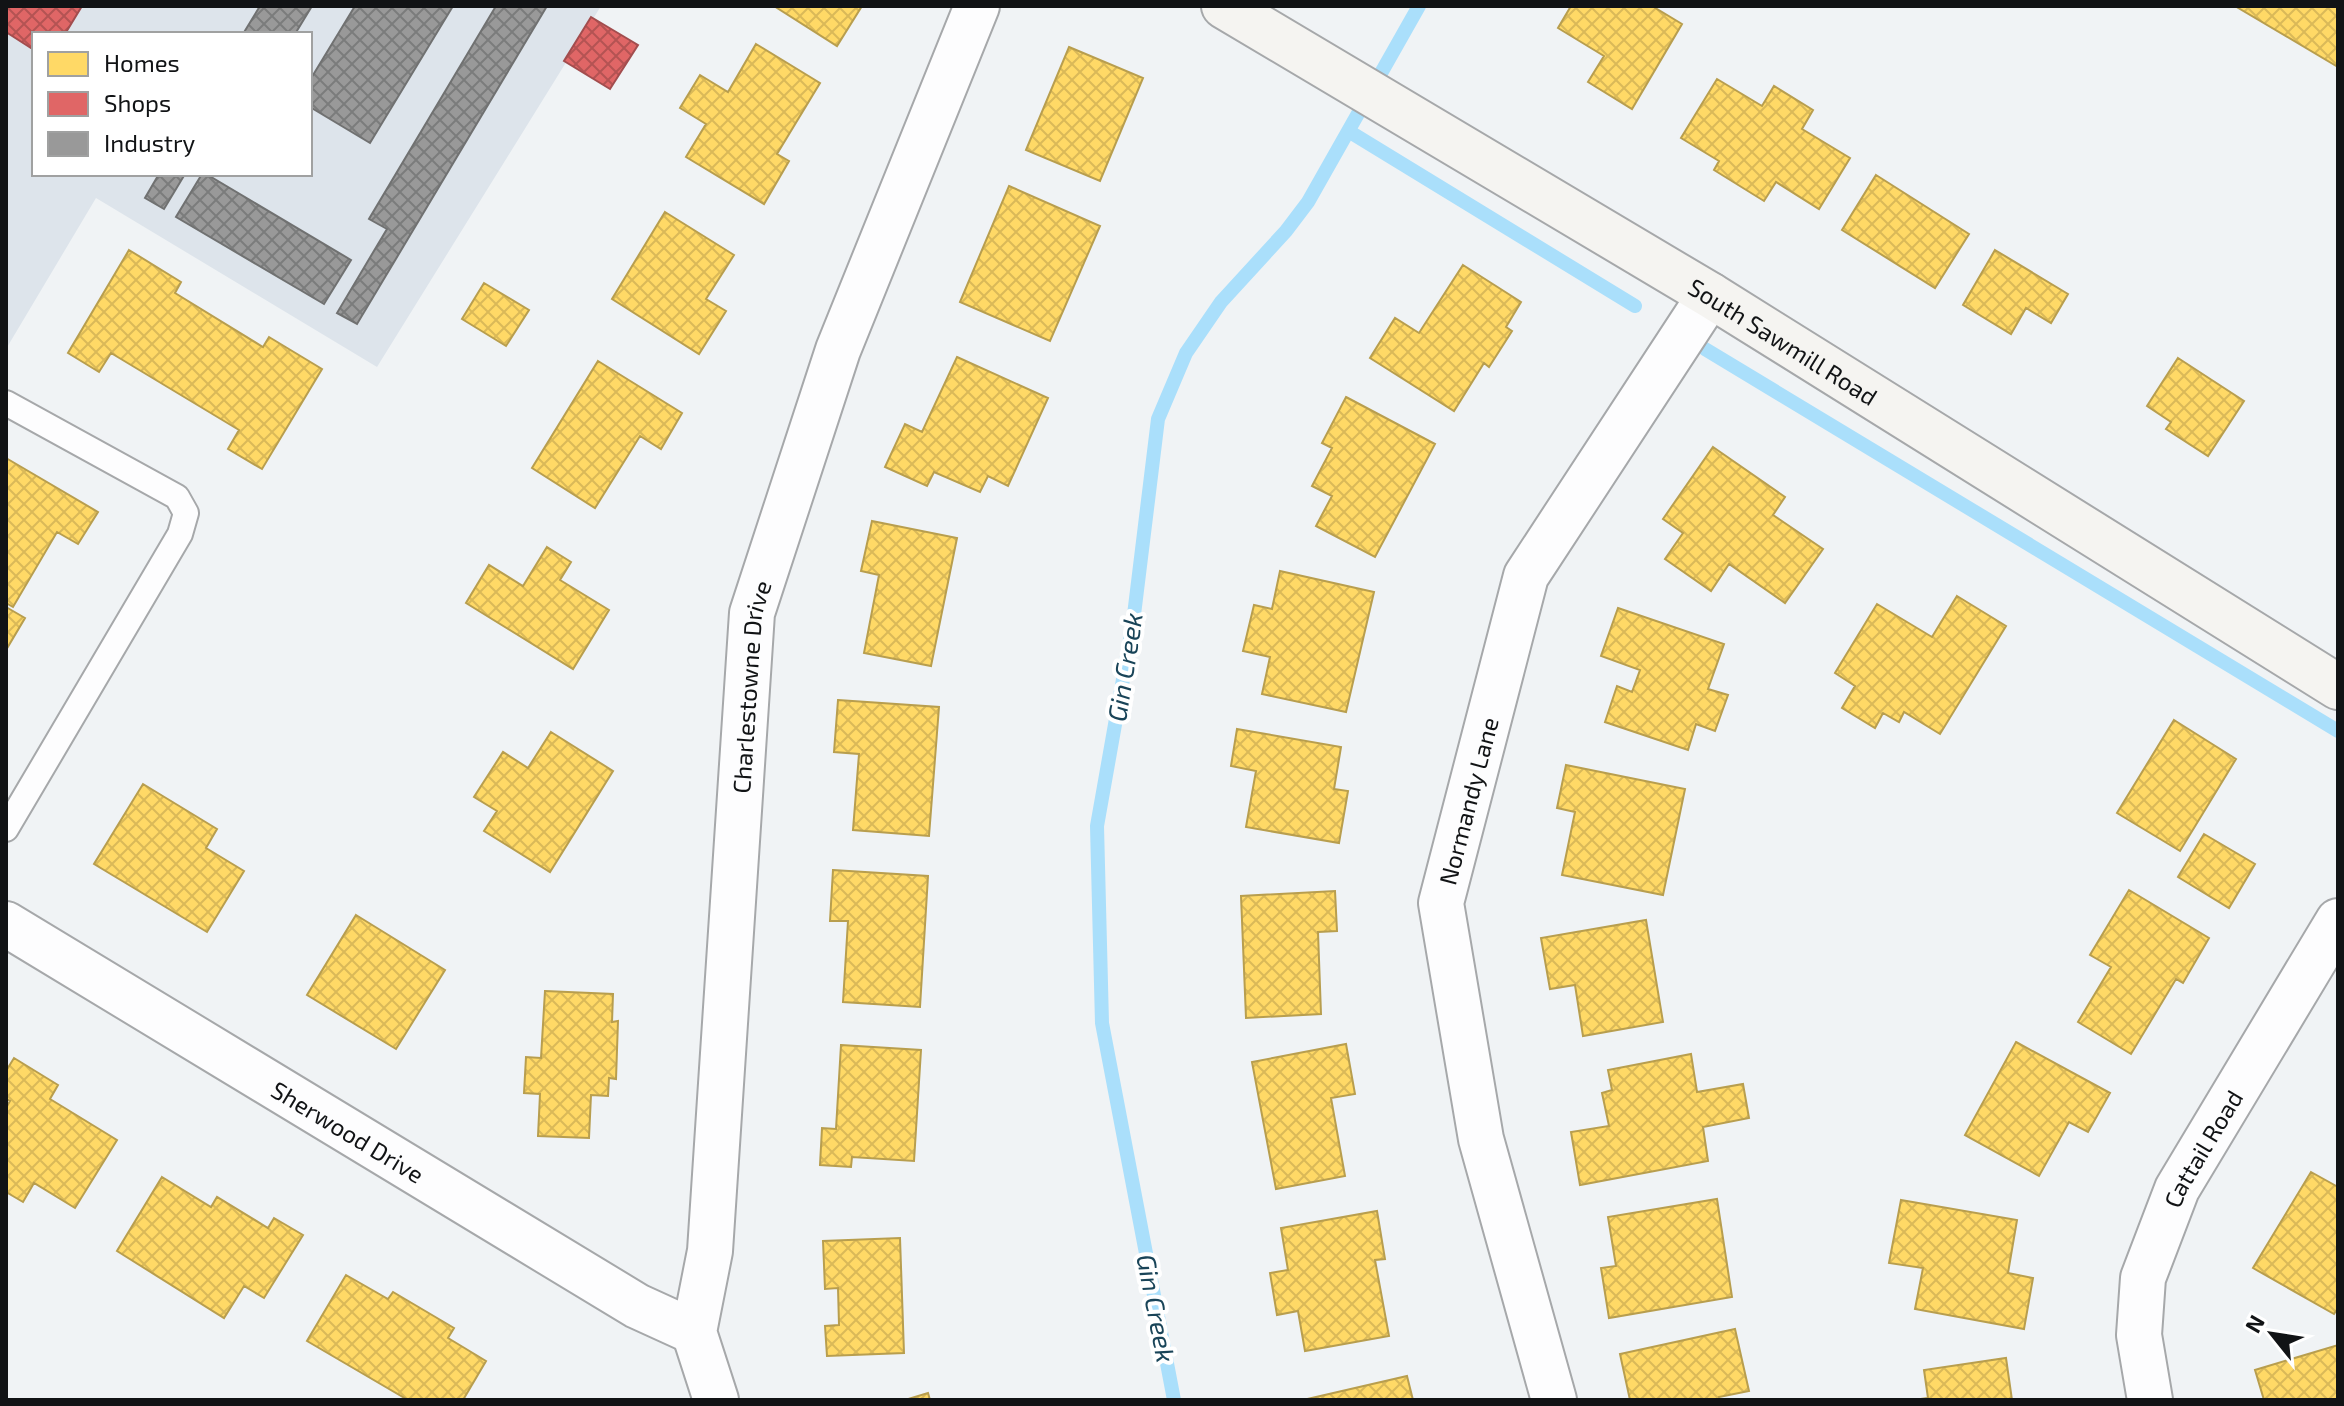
<svg xmlns="http://www.w3.org/2000/svg" width="2344" height="1406" viewBox="0 0 2344 1406" font-family="'Exo 2',sans-serif">
<defs>
<pattern id="homes-cross-hatch" width="8" height="8" patternUnits="userSpaceOnUse" patternTransform="scale(2)"><rect width="8" height="8" fill="#ffd966"/><path d="M0 0l8 8M0 8l8-8" fill="none" stroke="#dab958"/></pattern>
<pattern id="shops-cross-hatch" width="8" height="8" patternUnits="userSpaceOnUse" patternTransform="scale(2)"><rect width="8" height="8" fill="#e06666"/><path d="M0 0l8 8M0 8l8-8" fill="none" stroke="#b45353"/></pattern>
<pattern id="industry-cross-hatch" width="8" height="8" patternUnits="userSpaceOnUse" patternTransform="scale(2)"><rect width="8" height="8" fill="#999"/><path d="M0 0l8 8M0 8l8-8" fill="none" stroke="#7b7c7c"/></pattern>
</defs>
<rect width="100%" height="100%" fill="#f0f3f5"/>
<path fill="#dde4eb" fill-rule="evenodd" d="M 6,6 L 601,6 L 377,367 L 96,198 L 6,349 ZM 34,34 L 310,34 L 310,174 L 34,174 Z"/>
<path fill="url(#homes-cross-hatch)" stroke="#b89e4e" stroke-width="2" d="M 774,6 L 862,6 L 837,46 Z
M 1571,6 L 1652,6 L 1682,24 L 1632,109 L 1588,82 L 1604,56 L 1558,28 Z
M 2235,6 L 2338,6 L 2338,67 Z
M 756,44 L 820,83 L 777,154 L 789,161 L 764,204 L 686,157 L 706,124 L 680,108 L 700,75 L 728,92 Z
M 1069,47 L 1143,78 L 1100,181 L 1026,150 Z
M 1717,79 L 1762,106 L 1774,86 L 1813,110 L 1802,129 L 1850,158 L 1819,209 L 1776,182 L 1764,201 L 1714,170 L 1719,161 L 1681,138 Z
M 1876,175 L 1969,234 L 1935,288 L 1842,230 Z
M 1009,186 L 1100,226 L 1050,341 L 960,302 Z
M 665,212 L 734,255 L 706,299 L 726,311 L 699,354 L 612,299 Z
M 129,250 L 181,282 L 175,293 L 263,347 L 269,337 L 322,369 L 262,469 L 228,449 L 239,430 L 111,353 L 99,372 L 68,353 Z
M 1995,250 L 2068,294 L 2051,323 L 2026,308 L 2011,334 L 1963,305 Z
M 1463,265 L 1521,302 L 1506,327 L 1512,331 L 1489,367 L 1484,363 L 1454,411 L 1370,358 L 1395,318 L 1419,333 Z
M 484,283 L 529,310 L 506,346 L 462,319 Z
M 957,357 L 1048,398 L 1008,486 L 988,476 L 980,492 L 934,472 L 927,486 L 885,467 L 905,424 L 922,432 Z
M 2178,358 L 2244,401 L 2208,456 L 2166,429 L 2171,422 L 2147,406 Z
M 598,361 L 682,413 L 661,449 L 640,436 L 595,508 L 532,468 Z
M 1346,397 L 1435,444 L 1375,557 L 1316,526 L 1332,496 L 1312,486 L 1332,448 L 1322,443 Z
M 1713,447 L 1785,497 L 1773,515 L 1823,549 L 1785,603 L 1729,564 L 1711,591 L 1665,559 L 1683,533 L 1663,519 Z
M 6,458 L 98,512 L 78,544 L 57,532 L 13,607 L 6,603 Z
M 872,521 L 957,538 L 931,666 L 864,653 L 879,575 L 861,571 Z
M 547,547 L 571,562 L 560,580 L 609,610 L 573,669 L 466,603 L 489,565 L 523,586 Z
M 1280,571 L 1374,592 L 1346,712 L 1262,694 L 1270,657 L 1243,651 L 1254,605 L 1272,609 Z
M 1957,596 L 2006,626 L 1940,734 L 1904,712 L 1899,722 L 1883,713 L 1875,728 L 1842,708 L 1855,686 L 1835,673 L 1877,604 L 1932,637 Z
M 6,607 L 25,618 L 6,650 Z
M 1618,608 L 1724,644 L 1708,689 L 1728,695 L 1715,731 L 1696,724 L 1688,750 L 1605,722 L 1617,686 L 1632,692 L 1640,670 L 1601,656 Z
M 838,700 L 939,707 L 929,836 L 853,830 L 859,754 L 834,752 Z
M 2174,720 L 2236,759 L 2180,851 L 2117,813 Z
M 1237,729 L 1341,747 L 1334,789 L 1348,791 L 1339,843 L 1246,827 L 1256,771 L 1231,766 Z
M 551,732 L 613,771 L 550,872 L 484,831 L 497,811 L 474,797 L 503,752 L 528,768 Z
M 1566,765 L 1685,789 L 1663,895 L 1562,875 L 1575,812 L 1557,808 Z
M 143,784 L 217,829 L 206,848 L 244,871 L 207,932 L 94,864 Z
M 2204,834 L 2255,864 L 2229,908 L 2178,877 Z
M 833,870 L 928,876 L 920,1007 L 843,1002 L 848,921 L 830,921 Z
M 2129,890 L 2209,938 L 2183,983 L 2176,979 L 2131,1054 L 2078,1022 L 2111,967 L 2090,955 Z
M 1335,891 L 1337,931 L 1318,932 L 1321,1014 L 1246,1018 L 1241,896 Z
M 356,915 L 445,970 L 396,1049 L 307,995 Z
M 1646,920 L 1663,1022 L 1583,1036 L 1575,985 L 1550,989 L 1541,938 Z
M 545,991 L 613,994 L 612,1022 L 618,1021 L 616,1079 L 609,1078 L 608,1096 L 591,1095 L 589,1138 L 538,1136 L 540,1094 L 524,1093 L 526,1057 L 541,1058 Z
M 2016,1042 L 2110,1093 L 2088,1132 L 2069,1122 L 2039,1176 L 1965,1135 Z
M 1346,1044 L 1355,1094 L 1331,1098 L 1345,1176 L 1276,1189 L 1252,1062 Z
M 841,1045 L 921,1050 L 914,1161 L 852,1157 L 851,1167 L 820,1165 L 822,1128 L 836,1129 Z
M 1691,1054 L 1697,1092 L 1743,1084 L 1749,1118 L 1703,1127 L 1708,1161 L 1580,1185 L 1571,1132 L 1609,1126 L 1602,1093 L 1612,1090 L 1608,1070 Z
M 14,1058 L 58,1085 L 50,1099 L 117,1140 L 75,1208 L 34,1183 L 23,1202 L 6,1192 L 6,1108 L 10,1101 L 6,1099 L 6,1071 Z
M 2311,1172 L 2338,1187 L 2338,1308 L 2334,1314 L 2253,1268 Z
M 162,1177 L 211,1207 L 217,1197 L 268,1228 L 274,1218 L 303,1235 L 264,1298 L 244,1286 L 224,1318 L 117,1251 Z
M 1717,1199 L 1732,1297 L 1609,1318 L 1601,1268 L 1616,1266 L 1608,1217 Z
M 1901,1200 L 2017,1220 L 2008,1273 L 2033,1278 L 2024,1329 L 1915,1309 L 1923,1268 L 1889,1263 Z
M 1377,1211 L 1385,1259 L 1375,1260 L 1389,1336 L 1305,1351 L 1298,1311 L 1277,1315 L 1270,1273 L 1288,1270 L 1281,1228 Z
M 900,1238 L 904,1353 L 827,1356 L 825,1326 L 839,1325 L 838,1288 L 825,1289 L 823,1241 Z
M 346,1275 L 388,1299 L 393,1292 L 454,1328 L 448,1338 L 486,1361 L 463,1400 L 408,1400 L 307,1341 Z
M 1735,1329 L 1749,1391 L 1719,1397 L 1720,1400 L 1630,1400 L 1620,1354 Z
M 2338,1345 L 2338,1400 L 2264,1400 L 2255,1370 Z
M 2006,1358 L 2012,1400 L 1913,1400 L 1928,1398 L 1924,1370 Z
M 1407,1376 L 1413,1400 L 1303,1400 Z
M 928,1393 L 930,1400 L 905,1400 Z"/>
<path fill="url(#shops-cross-hatch)" stroke="#a24d4e" stroke-width="2" d="M 6,6 L 82,6 L 65,34 L 34,34 L 34,50 L 6,32 Z
M 591,17 L 638,45 L 610,89 L 564,61 Z"/>
<path fill="url(#industry-cross-hatch)" stroke="#707171" stroke-width="2" d="M 260,6 L 312,6 L 295,34 L 243,34 Z
M 355,6 L 453,6 L 370,143 L 310,107 L 310,80 Z
M 496,6 L 547,6 L 357,324 L 337,313 L 387,229 L 369,219 Z
M 159,174 L 185,174 L 164,209 L 145,198 Z
M 202,174 L 206,174 L 351,260 L 324,304 L 176,217 Z"/>
<g fill="none" stroke-linecap="round" stroke-linejoin="round">
<path stroke="#aadffb" stroke-width="14" d="M 1350,132 L 1635,306
M 1705,349 L 2338,731
M 1174,1400 L 1102,1023 L 1097,826 L 1133,623 L 1158,419 L 1186,353 L 1221,302 L 1286,231 L 1308,202 L 1419,6"/>
<g stroke="#a6a8aa" stroke-width="28">
<path id="lane" d="M 6,403 L 177,497 L 186,513 L 180,534 L 6,829"/>
</g>
<g stroke="#a6a8aa" stroke-width="48">
<g id="street">
<path id="s1" d="M 6,924 L 637,1306 L 694,1332"/>
<path id="s2" d="M 716,1400 L 694,1332 L 710,1251 L 752,613 L 838,350 L 977,6"/>
<path id="s3" d="M 1554,1400 L 1481,1139 L 1441,903 L 1526,576 L 1710,295"/>
<path id="s4" d="M 2150,1400 L 2139,1335 L 2143,1278 L 2177,1189 L 2338,921"/>
</g>
</g>
<g stroke="#a6a8aa" stroke-width="48">
<g id="secondary">
<path id="s5" d="M 1224,6 L 1710,295 L 2338,687"/>
</g>
</g>
<use href="#lane" stroke="#fdfdfe" stroke-width="24"/>
<use href="#street" stroke="#fdfdfe" stroke-width="44"/>
<use href="#secondary" stroke="#f5f4f1" stroke-width="44"/>
</g>
<g text-anchor="middle" dominant-baseline="central" stroke-width="8" stroke-linejoin="round" paint-order="stroke">
<g font-size="24" fill="#111315" stroke="#fff">
<text stroke="none"><textPath href="#s5" startOffset="652">South Sawmill Road</textPath></text>
<text stroke="none"><textPath href="#s2" startOffset="720">Charlestowne Drive</textPath></text>
<text stroke="none"><textPath href="#s3" startOffset="616">Normandy Lane</textPath></text>
<text stroke="none"><textPath href="#s1" startOffset="400">Sherwood Drive</textPath></text>
<text stroke="none"><textPath href="#s4" startOffset="266">Cattail Road</textPath></text>
</g>
<g font-size="26" font-style="italic" fill="#194458" stroke="#fff">
<text transform="translate(1124 667) rotate(-81)">Gin Creek</text>
<text transform="translate(1157 1308) rotate(79)">Gin Creek</text>
</g>
</g>
<rect width="2344" height="1406" fill="none" stroke="#111315" stroke-width="16"/>
<rect x="32" y="32" width="280" height="144" fill="#ffffff" stroke="#a0a1a1" stroke-width="2"/>
<rect x="48" y="52" width="40" height="24" fill="#ffd966" stroke="#a0a1a1" stroke-width="2"/>
<text x="104" y="72" font-size="24" fill="#111315">Homes</text>
<rect x="48" y="92" width="40" height="24" fill="#e06666" stroke="#a0a1a1" stroke-width="2"/>
<text x="104" y="112" font-size="24" fill="#111315">Shops</text>
<rect x="48" y="132" width="40" height="24" fill="#999999" stroke="#a0a1a1" stroke-width="2"/>
<text x="104" y="152" font-size="24" fill="#111315">Industry</text>
<g transform="translate(2272 1334) rotate(300)" stroke="#ffffff" stroke-width="6" paint-order="stroke">
<path d="M0-6L14 30L0 20L-14 30Z" fill="#111315"/>
<text y="-12" font-size="22" font-weight="bold" text-anchor="middle" fill="#111315">N</text>
</g>
</svg>
